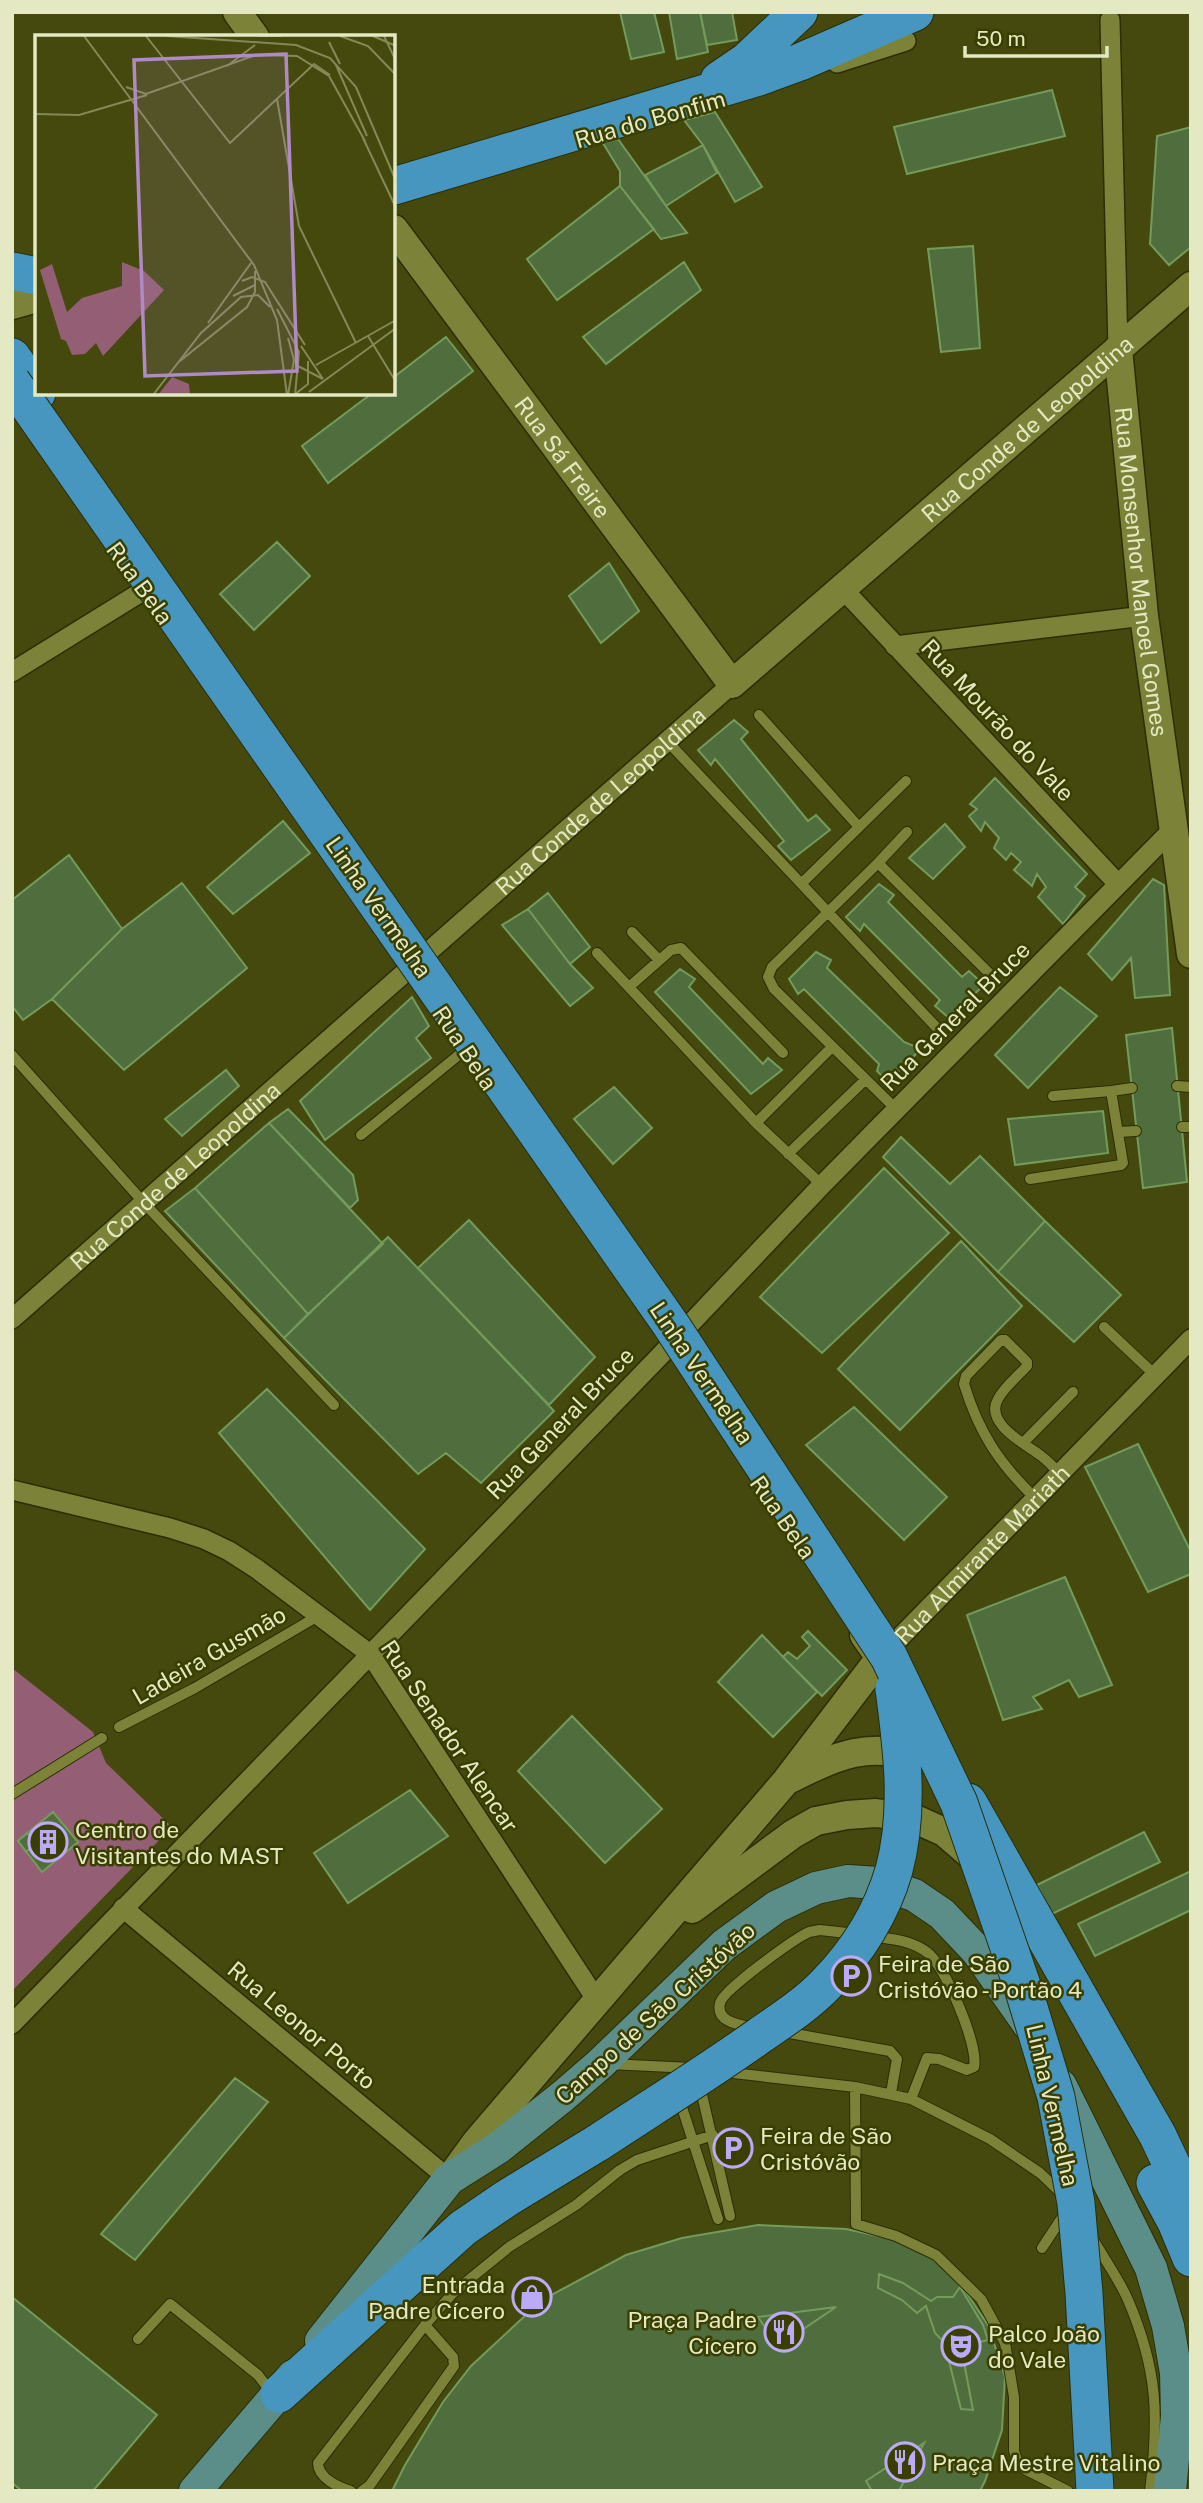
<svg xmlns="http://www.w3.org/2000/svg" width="1203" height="2503" viewBox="0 0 1203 2503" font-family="'Public Sans',sans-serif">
<rect width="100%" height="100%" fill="#45490e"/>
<path fill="#945f74" d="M 12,1668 L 93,1732 L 106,1763 L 172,1827 L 12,1991 Z"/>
<path fill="#506e3d" stroke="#749b5c" stroke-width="2" d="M 620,12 L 654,12 L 664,52 L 631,59 Z
M 669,12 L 700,12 L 708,52 L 677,59 Z
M 700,12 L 732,12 L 737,40 L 707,45 Z
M 1052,90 L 1065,136 L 907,174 L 894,127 Z
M 715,112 L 762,187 L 735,202 L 703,145 L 684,120 Z
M 1191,127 L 1191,247 L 1169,265 L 1150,244 L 1157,136 Z
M 618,139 L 666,206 L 687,233 L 661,239 L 620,186 L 620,171 L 603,143 Z
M 703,145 L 717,173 L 666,206 L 645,175 Z
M 620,186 L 654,229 L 557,300 L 527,259 Z
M 973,246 L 980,348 L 941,352 L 928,249 Z
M 684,262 L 701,290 L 606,364 L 583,337 Z
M 446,337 L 473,371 L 328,483 L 302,446 L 371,394 L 394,394 L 394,377 Z
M 277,542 L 310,576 L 254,630 L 220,594 Z
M 609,563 L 639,611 L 601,643 L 569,596 Z
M 734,720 L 748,732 L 741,739 L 808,821 L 816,815 L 830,830 L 791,860 L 778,846 L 784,841 L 715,759 L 711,765 L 698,750 Z
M 995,778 L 1087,874 L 1075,887 L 1085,896 L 1063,924 L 1038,897 L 1046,887 L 1037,874 L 1032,886 L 1014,870 L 1021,862 L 1011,853 L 1006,860 L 994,848 L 999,838 L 985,822 L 981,831 L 969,816 L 977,809 L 970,804 Z
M 283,821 L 310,853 L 233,914 L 207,887 Z
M 945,824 L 965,847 L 933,879 L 909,858 Z
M 69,855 L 122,929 L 52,999 L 23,1020 L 12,1006 L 12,900 Z
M 1153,879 L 1164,885 L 1170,995 L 1135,998 L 1131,958 L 1112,980 L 1088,954 Z
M 182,883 L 247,968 L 124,1070 L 52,999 L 122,929 Z
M 879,884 L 894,895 L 888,902 L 962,977 L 969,971 L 984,985 L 949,1018 L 935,1006 L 940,1000 L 864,924 L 860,931 L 846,917 Z
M 548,893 L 590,947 L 570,964 L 528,909 Z
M 528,909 L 570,964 L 593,988 L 570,1006 L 502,925 Z
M 816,952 L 831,960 L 827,968 L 904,1042 L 921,1049 L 888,1082 L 877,1071 L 879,1064 L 804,989 L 798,994 L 789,979 Z
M 680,969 L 695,979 L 689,987 L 763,1064 L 768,1058 L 782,1070 L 751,1094 L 655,992 Z
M 1060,987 L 1097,1016 L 1028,1088 L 995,1055 Z
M 412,997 L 429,1026 L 416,1038 L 431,1058 L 325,1140 L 300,1101 Z
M 1172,1028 L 1187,1182 L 1143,1188 L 1126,1035 Z
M 226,1070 L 239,1086 L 182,1136 L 165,1119 Z
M 614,1087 L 652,1128 L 613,1164 L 574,1119 Z
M 288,1109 L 353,1175 L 358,1200 L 350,1208 L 269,1123 Z
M 1103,1111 L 1108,1153 L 1015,1165 L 1008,1119 Z
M 269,1123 L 383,1244 L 308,1314 L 195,1188 Z
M 901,1137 L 950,1184 L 980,1156 L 1045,1221 L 998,1272 L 883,1157 Z
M 884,1168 L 949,1233 L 822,1353 L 760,1297 Z
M 195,1188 L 308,1314 L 284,1338 L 165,1211 Z
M 469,1220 L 595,1357 L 549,1405 L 418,1268 Z
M 1045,1221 L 1121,1295 L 1074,1342 L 998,1272 Z
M 388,1237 L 554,1411 L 481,1483 L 446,1453 L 418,1474 L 284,1338 Z
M 961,1241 L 1022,1306 L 900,1430 L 838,1369 Z
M 267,1389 L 425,1549 L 370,1610 L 219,1433 Z
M 854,1407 L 947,1497 L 904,1540 L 806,1445 Z
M 1138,1444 L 1191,1552 L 1191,1574 L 1148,1592 L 1085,1467 Z
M 1065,1577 L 1112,1685 L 1079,1697 L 1069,1680 L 1033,1697 L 1042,1709 L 1003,1720 L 967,1615 Z
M 808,1631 L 847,1670 L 822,1696 L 783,1657 L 788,1652 L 797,1659 L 810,1646 L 802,1637 Z
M 762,1635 L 817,1692 L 773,1737 L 718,1682 Z
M 572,1716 L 662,1809 L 605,1863 L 518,1771 Z
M 410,1790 L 448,1836 L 348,1903 L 314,1853 Z
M 53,1812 L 78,1842 L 42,1872 L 18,1841 Z
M 1144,1832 L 1160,1862 L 1052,1914 L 1037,1885 Z
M 27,1833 L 36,1843 L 26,1852 L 18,1841 Z
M 1191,1871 L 1191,1910 L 1095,1956 L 1078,1924 Z
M 235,2078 L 268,2102 L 135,2260 L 101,2234 Z
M 758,2225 L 846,2229 L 892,2239 L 927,2254 L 958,2280 L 988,2325 L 1005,2377 L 1002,2430 L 985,2481 L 980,2491 L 392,2491 L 405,2465 L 443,2402 L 471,2366 L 542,2300 L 626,2255 L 682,2238 Z
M 879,2274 L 903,2283 L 931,2301 L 937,2297 L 953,2297 L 960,2287 L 983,2325 L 988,2340 L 979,2342 L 963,2357 L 973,2410 L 961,2409 L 949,2361 L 956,2355 L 935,2333 L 926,2306 L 917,2313 L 902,2300 L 878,2288 Z
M 12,2297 L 157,2415 L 93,2491 L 22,2491 L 12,2483 Z
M 836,2307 L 778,2346 L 758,2317 Z
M 924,2443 L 899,2491 L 872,2491 L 866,2481 Z"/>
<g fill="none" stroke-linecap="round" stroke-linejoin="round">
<g stroke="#2b2e06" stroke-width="12">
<path id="lane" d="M 759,715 L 859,827
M 668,742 L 937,1028
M 878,863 L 989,973
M 802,883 L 906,781
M 632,932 L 659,960
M 597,953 L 756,1123 L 822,1185
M 629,987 L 671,950 L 681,948 L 783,1053
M 12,1055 L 145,1204 L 334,1405
M 1177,1086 L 1191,1087
M 1053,1096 L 1111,1091
M 897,1110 L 774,989 L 768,977 L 772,967 L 878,863 L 907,832
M 756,1123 L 831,1048
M 1182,1127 L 1191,1127
M 1118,1132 L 1136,1131
M 361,1135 L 466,1049
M 788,1154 L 864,1081
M 1030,1179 L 1121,1165 L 1123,1163 L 1111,1091 L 1132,1088
M 1104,1327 L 1155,1375
M 1023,1443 L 1073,1392
M 1035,1498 C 999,1463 979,1433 964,1384 L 966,1376 L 1001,1340 L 1005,1340 L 1027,1362 L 1027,1366 C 1018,1376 1004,1387 998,1399 C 984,1423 1025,1444 1040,1455 C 1047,1460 1053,1467 1060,1473
M 119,1727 L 195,1688 L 318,1616
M 12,1794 L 102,1738
M 871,1936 C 891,1939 912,1940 928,1953 C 945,1966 979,2046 974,2067 L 967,2070 L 939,2059 L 927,2058 L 911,2099
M 755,2028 C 742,2025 715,2023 720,2003 C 723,1990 794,1939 809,1932 L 820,1930 L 856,1934
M 784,2032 L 890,2051 L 897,2059 L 891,2093
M 609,2064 L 692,2068
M 724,2072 L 855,2087 L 911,2099 L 990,2139 L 1040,2173 L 1063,2195
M 700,2086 L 730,2216
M 855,2087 L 856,2224 L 896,2236 L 936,2255 L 981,2299 L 1005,2343 L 1014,2397 L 1014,2451 L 1018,2463 L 1026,2470 L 1068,2491
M 679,2098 L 718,2219
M 1093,2239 C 1104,2259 1119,2279 1128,2300 C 1158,2370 1159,2417 1150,2491
M 1042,2248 L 1065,2213
M 138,2339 L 170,2304 L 258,2375 L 271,2392
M 351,2491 C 338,2487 318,2478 318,2463 L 425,2325 L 452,2294 L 471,2278 L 509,2247 L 576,2205 L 620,2170 L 637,2160 L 713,2135
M 362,2491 L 370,2485 L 454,2366 L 453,2357 L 425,2325"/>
</g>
<g stroke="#2b2e06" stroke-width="22">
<g id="street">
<path d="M 1110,20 L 1118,349"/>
<path d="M 837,63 L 906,41"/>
<path d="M 842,588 L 1118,884"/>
<path d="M 895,646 L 1144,616"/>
<path d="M 12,672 L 146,589"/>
<path id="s1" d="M 12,1319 L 732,684"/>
<path d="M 12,1490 L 170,1528 L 204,1539 L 229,1551 L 257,1569 L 370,1654 L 598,2002"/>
<path id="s2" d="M 881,1657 L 1191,1339"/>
<path d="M 123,1908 L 449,2179"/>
<path d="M 12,2024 L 656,1360 L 822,1185 L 1174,828"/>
</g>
</g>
<g stroke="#2b2e06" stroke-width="31">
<g id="secondary">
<path d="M 237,12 L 255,37"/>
<path id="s3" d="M 394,229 L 732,684 L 1191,286"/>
<path d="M 12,305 L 37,298"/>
<path id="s4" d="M 1118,349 L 1144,616 L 1191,954"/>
<path d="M 792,1778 C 835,1756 871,1740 919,1759"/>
<path d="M 692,1909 L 793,1834 L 816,1821 L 847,1815 L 876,1813 L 913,1818 L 944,1832 L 973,1857"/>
<path d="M 453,2174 L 477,2141 L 786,1781 L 880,1658 L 864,1635"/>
</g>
</g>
<g stroke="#2b2e06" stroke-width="34">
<path id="primary" d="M 1061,2086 L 1151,2268 L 1168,2326 L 1176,2373 L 1177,2416 L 1170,2491
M 321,2341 L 449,2179 L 498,2148 L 563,2096 L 600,2064 L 724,1945 L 776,1907 L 816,1888 L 848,1881 L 878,1883 L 914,1895 L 942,1914 L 977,1951 L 1029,2025
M 195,2491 L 293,2376"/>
</g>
<g stroke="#2b2e06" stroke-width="39">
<path id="highway" d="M 719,80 L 747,61 L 799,12
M 394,186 L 759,77 L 800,62 L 915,12
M 12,271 L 37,276
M 12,357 L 37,393
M 968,1802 L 1158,2136 L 1191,2206
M 1155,2183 L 1176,2222 L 1191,2258
M 279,2394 L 463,2228 L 507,2198 L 599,2142"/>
</g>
<use href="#lane" stroke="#7c8238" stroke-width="10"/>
<use href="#street" stroke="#7c8238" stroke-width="19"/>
<use href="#secondary" stroke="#7c8238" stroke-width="28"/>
<use href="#primary" stroke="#5c8e89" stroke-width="32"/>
<use href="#highway" stroke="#4696bf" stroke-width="37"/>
<g stroke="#2b2e06" stroke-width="39" stroke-linecap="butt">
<path id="highway-bridge" d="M 12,382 L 671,1325 L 889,1657 L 959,1803 L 1024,1991 L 1056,2097 L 1076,2203 L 1084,2293 L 1095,2491
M 599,2142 C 652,2107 707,2073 759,2036 C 782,2020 807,2004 826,1984 C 857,1952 882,1912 894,1870 C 910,1811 902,1748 894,1689"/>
</g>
<use href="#highway-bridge" stroke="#4696bf" stroke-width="37"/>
</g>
<defs>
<g id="building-ring" transform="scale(2.0125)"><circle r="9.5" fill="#3a3f00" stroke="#bbaaf6" stroke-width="1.5"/><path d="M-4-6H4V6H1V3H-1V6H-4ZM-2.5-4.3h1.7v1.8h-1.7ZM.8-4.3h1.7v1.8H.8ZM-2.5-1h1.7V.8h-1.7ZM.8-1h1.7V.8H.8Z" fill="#bbaaf6"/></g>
<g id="parking-ring" transform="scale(2.0125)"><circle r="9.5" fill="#3a3f00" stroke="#bbaaf6" stroke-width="1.5"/><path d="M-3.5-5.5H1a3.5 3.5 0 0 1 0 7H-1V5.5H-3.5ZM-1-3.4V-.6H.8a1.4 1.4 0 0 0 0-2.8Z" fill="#bbaaf6"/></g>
<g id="shop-ring" transform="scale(2.0125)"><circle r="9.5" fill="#3a3f00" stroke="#bbaaf6" stroke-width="1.5"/><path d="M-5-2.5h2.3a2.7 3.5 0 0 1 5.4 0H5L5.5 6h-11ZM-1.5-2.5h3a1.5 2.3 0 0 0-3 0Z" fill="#bbaaf6"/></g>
<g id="restaurant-ring" transform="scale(2.0125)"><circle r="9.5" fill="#3a3f00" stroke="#bbaaf6" stroke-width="1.5"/><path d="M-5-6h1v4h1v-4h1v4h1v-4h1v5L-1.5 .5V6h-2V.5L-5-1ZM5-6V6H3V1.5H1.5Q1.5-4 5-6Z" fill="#bbaaf6"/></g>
<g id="theatre-ring" transform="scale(2.0125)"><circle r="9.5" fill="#3a3f00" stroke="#bbaaf6" stroke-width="1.5"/><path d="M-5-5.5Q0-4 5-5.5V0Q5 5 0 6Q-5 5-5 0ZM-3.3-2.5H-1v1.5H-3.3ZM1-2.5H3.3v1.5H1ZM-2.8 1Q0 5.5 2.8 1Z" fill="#bbaaf6"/></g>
</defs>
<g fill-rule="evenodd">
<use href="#building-ring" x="48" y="1842"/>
<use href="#parking-ring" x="851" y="1976"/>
<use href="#parking-ring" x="733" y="2148"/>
<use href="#shop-ring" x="532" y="2297"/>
<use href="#restaurant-ring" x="784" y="2332"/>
<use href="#theatre-ring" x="961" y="2346"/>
<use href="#restaurant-ring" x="905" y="2462"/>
</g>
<g text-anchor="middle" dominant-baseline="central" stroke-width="5" stroke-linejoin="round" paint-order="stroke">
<g font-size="23" fill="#e4e9c4" stroke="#3a3f00">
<text transform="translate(650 119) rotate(-16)">Rua do Bonfim</text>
<text stroke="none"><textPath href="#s3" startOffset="957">Rua Conde de Leopoldina</textPath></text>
<text stroke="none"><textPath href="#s3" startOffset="284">Rua Sá Freire</textPath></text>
<text stroke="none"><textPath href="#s4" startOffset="224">Rua Monsenhor Manoel Gomes</textPath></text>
<text transform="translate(140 583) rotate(54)">Rua Bela</text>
<text transform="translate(998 720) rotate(47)">Rua Mourão do Vale</text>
<text stroke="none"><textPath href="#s1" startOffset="784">Rua Conde de Leopoldina</textPath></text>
<text transform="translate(379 907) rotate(55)">Linha Vermelha</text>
<text transform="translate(955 1016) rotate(-45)">Rua General Bruce</text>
<text transform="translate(465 1048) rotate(56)">Rua Bela</text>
<text stroke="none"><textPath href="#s1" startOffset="217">Rua Conde de Leopoldina</textPath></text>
<text transform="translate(702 1373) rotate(56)">Linha Vermelha</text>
<text transform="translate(560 1423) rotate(-46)">Rua General Bruce</text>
<text transform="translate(783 1517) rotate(55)">Rua Bela</text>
<text stroke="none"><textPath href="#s2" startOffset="144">Rua Almirante Mariath</textPath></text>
<text transform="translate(209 1655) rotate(-30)">Ladeira Gusmão</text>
<text transform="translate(450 1736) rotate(56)">Rua Senador Alencar</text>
<text transform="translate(655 2013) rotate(-42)">Campo de São Cristóvão</text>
<text transform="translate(302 2025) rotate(40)">Rua Leonor Porto</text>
<text transform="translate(1053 2105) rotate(77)">Linha Vermelha</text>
</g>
<g font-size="23" fill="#e4e9c4" stroke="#3a3f00" text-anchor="start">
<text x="75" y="1829">Centro de<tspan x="75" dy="26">Visitantes do MAST</tspan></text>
<text x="878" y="1963">Feira de São<tspan x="878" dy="26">Cristóvão - Portão 4</tspan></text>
<text x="760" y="2135">Feira de São<tspan x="760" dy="26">Cristóvão</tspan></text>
<text x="505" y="2284" text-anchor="end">Entrada<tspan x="505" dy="26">Padre Cícero</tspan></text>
<text x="757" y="2319" text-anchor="end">Praça Padre<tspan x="757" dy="26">Cícero</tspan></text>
<text x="988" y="2333">Palco João<tspan x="988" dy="26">do Vale</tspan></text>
<text x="932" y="2462">Praça Mestre Vitalino</text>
</g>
</g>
<g transform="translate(35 35)">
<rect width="360" height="360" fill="#45490e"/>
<path d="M 87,227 L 109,236 L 129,255 L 68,321 L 61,308 L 50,319 L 37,320 L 31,306 L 26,304 L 5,235 L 17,229 L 32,277 L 47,263 L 87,251 ZM 137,342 L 154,349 L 155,360 L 123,360 Z" fill="#945f74"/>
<path fill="none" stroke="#858957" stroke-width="2" d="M 49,1 L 219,230 L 242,285 L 252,360M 111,1 L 195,108 L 279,29 L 295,40M 132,1 L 261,10 L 295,23 L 321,52 L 361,146M 222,1 L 247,1M 305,1 L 333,11 L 361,40M 338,1 L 361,11M 349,1 L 361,26M 294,7 L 305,29M 301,30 L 332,101M 192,31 L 220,10M 91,52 L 111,59 L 221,20 L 262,21 L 294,41 L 330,106M 242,64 L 264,191 L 321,308M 0,79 L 44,80 L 112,60M 328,103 L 361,173M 207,246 L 217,242 L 230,247 L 270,310M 198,261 L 220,250M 242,274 L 264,317 L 260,360M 173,288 L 216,228M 333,301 L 361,347M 266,311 L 288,344M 145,326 L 212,272 L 220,257 L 220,236M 261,330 L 288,344M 281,330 L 361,285M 274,357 L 361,293M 118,360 L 166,298 L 206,262 L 223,260 L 235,272M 253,360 L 259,325 L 253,303M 259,360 L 273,349 L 273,326"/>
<path fill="#b08ac2" fill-opacity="0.15" stroke="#b08ac2" stroke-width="3.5" d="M 251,19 L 262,336 L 110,341 L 99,25 Z"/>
<rect width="360" height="360" fill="none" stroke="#e4e9c4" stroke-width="3.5"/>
</g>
<rect width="1203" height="2503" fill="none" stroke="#e4e9c4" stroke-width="28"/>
<path d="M965 46v10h142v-10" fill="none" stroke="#e4e9c4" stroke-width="3.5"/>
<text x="976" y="46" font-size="21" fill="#e4e9c4" stroke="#3a3f00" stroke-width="5" paint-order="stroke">50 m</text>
</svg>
